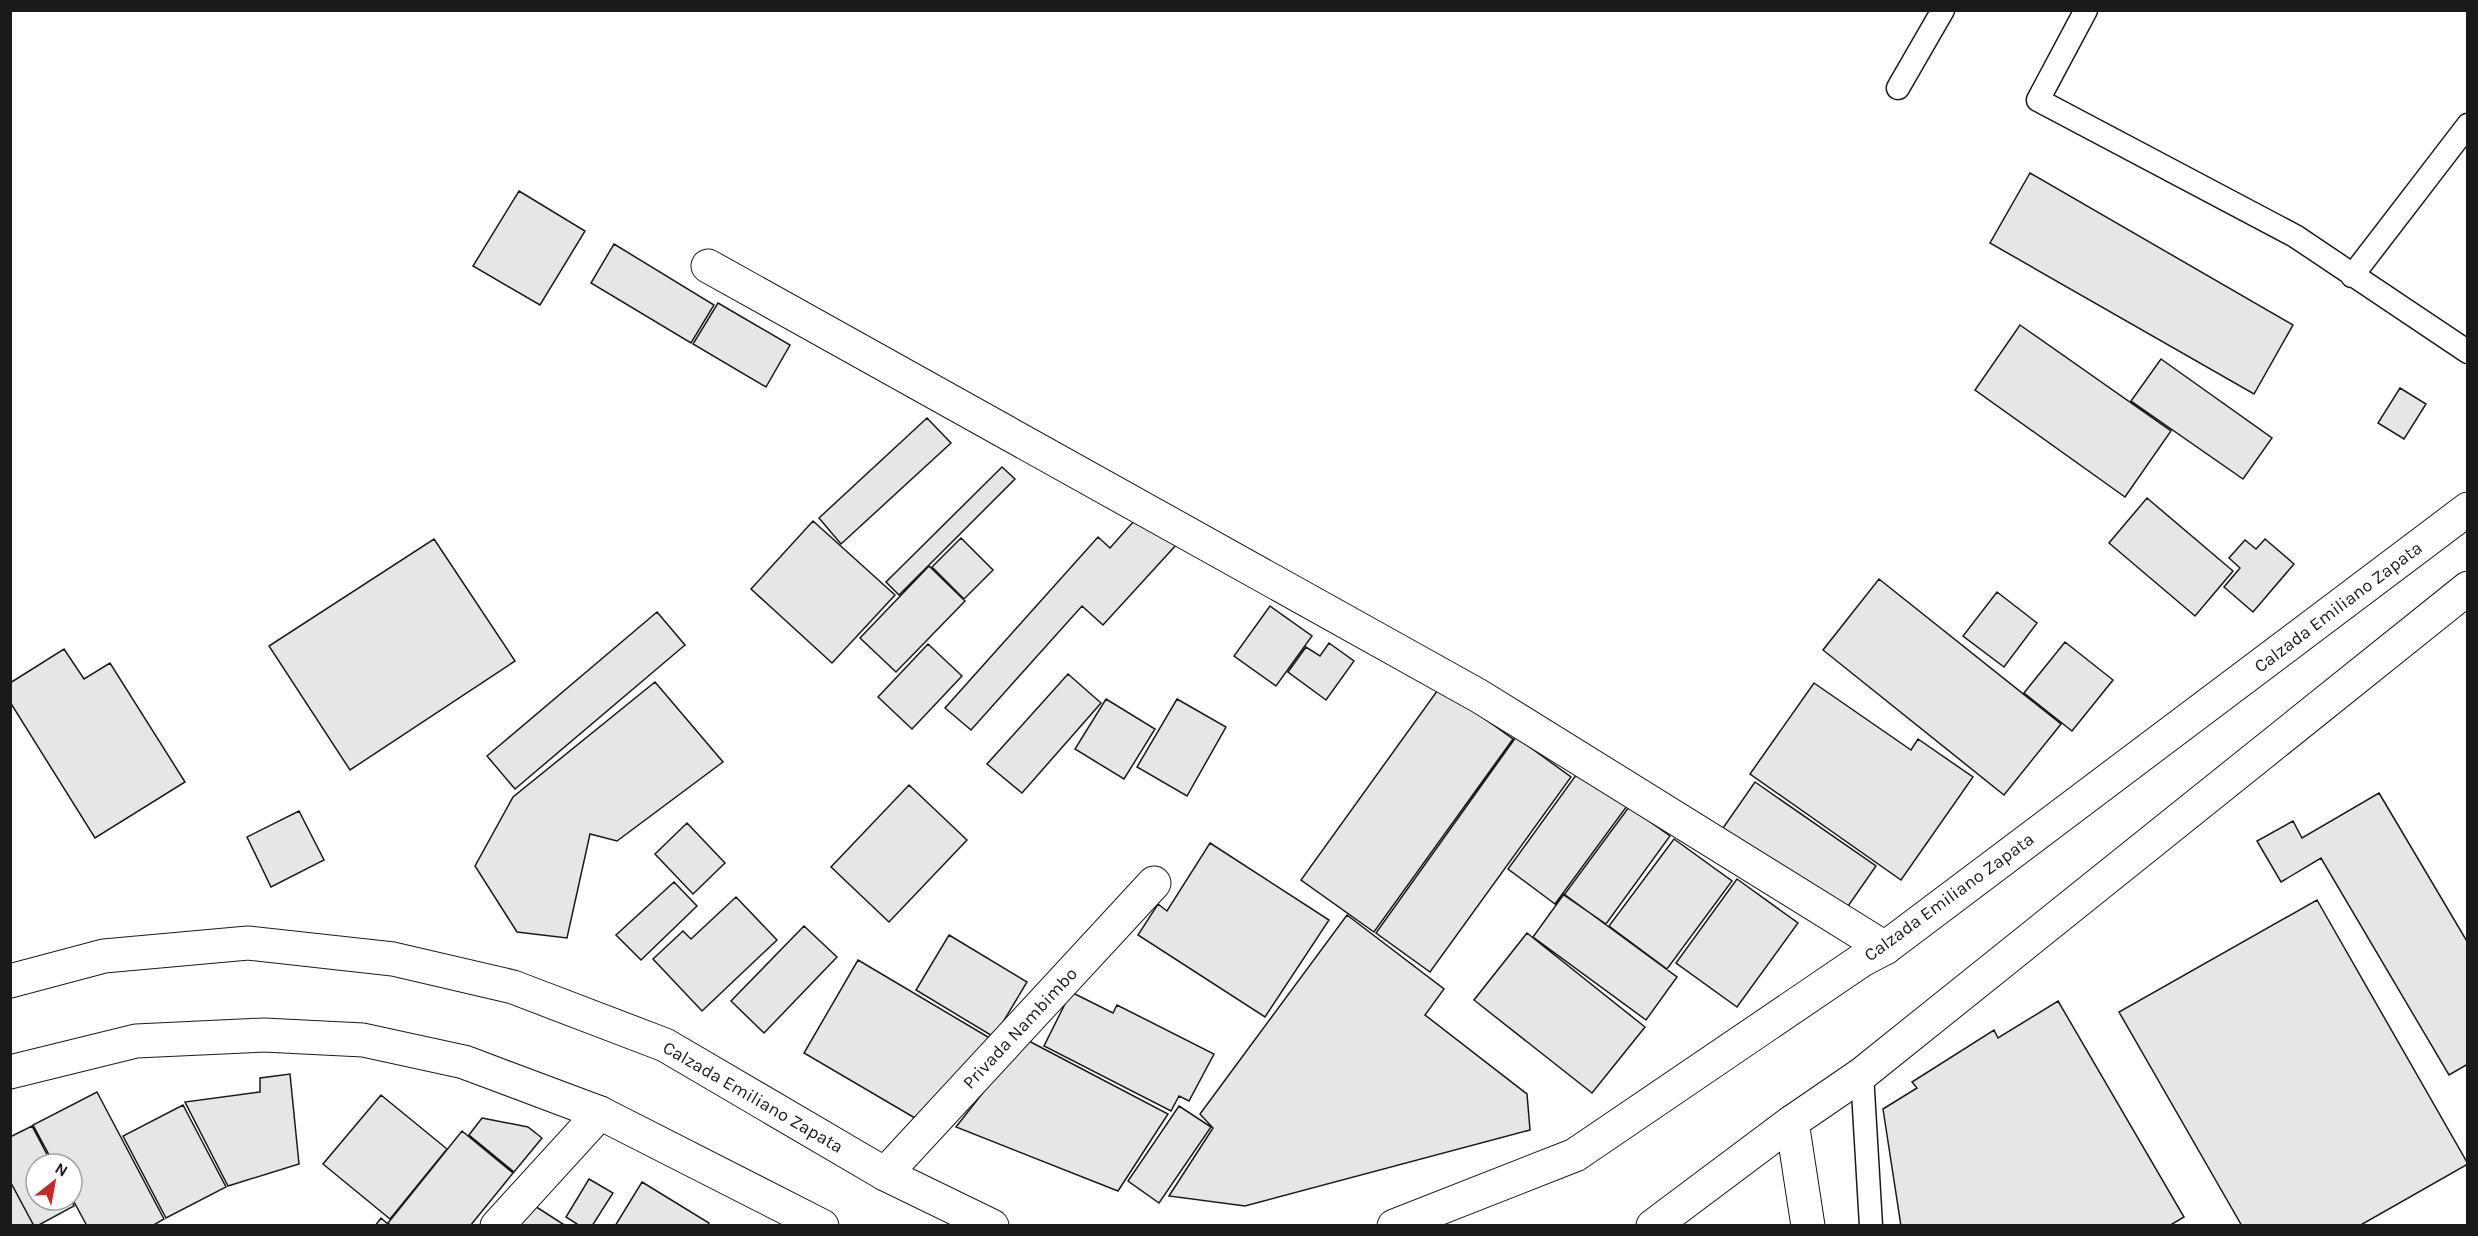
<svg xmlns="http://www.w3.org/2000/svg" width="2478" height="1236" viewBox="0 0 2478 1236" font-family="Karla,sans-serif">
<rect width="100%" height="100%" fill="#fff"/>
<path fill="#e6e6e6" stroke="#1a1a1a" stroke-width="1.5" d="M 2030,173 L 2293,325 L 2254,394 L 1990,243 Z
M 519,191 L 585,231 L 540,305 L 473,266 Z
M 614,244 L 714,305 L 691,343 L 591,283 Z
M 718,303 L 790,345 L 766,387 L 693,344 Z
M 2020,325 L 2171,431 L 2125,497 L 1975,390 Z
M 2161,359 L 2272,438 L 2243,479 L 2131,401 Z
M 2400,388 L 2426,404 L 2404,439 L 2378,423 Z
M 927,418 L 951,443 L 841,544 L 819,518 Z
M 1002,467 L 1015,479 L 899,595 L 886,582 Z
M 2147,498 L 2233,571 L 2195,616 L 2109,543 Z
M 1142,512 L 1177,544 L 1103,625 L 1082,606 L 971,730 L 945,708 L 1098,537 L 1110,548 Z
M 813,521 L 895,595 L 832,663 L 751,589 Z
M 961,538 L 993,570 L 964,599 L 932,567 Z
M 434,539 L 515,661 L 350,770 L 269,646 Z
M 2265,539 L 2294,564 L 2253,612 L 2224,587 L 2240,568 L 2229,558 L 2245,540 L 2256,549 Z
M 929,566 L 965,601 L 896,672 L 860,638 Z
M 1879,579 L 2061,724 L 2004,795 L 1823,650 Z
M 1997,592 L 2037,623 L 2004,667 L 1963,636 Z
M 1270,606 L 1312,636 L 1276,686 L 1234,656 Z
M 657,612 L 685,645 L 515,789 L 487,756 Z
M 2065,642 L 2113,680 L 2072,731 L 2024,693 Z
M 1329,643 L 1354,661 L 1326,700 L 1288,672 L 1306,647 L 1320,656 Z
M 928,644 L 962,676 L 912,729 L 878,697 Z
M 64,649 L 84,679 L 110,663 L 185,782 L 95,838 L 10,702 L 10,683 Z
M 1068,674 L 1101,703 L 1022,793 L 987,764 Z
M 655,682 L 723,762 L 617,841 L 590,834 L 567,938 L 517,932 L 475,866 L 513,797 Z
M 1814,683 L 1911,750 L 1918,739 L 1973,777 L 1901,880 L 1750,774 Z
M 1440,687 L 1513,739 L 1374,932 L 1301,880 Z
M 1106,699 L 1155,729 L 1124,779 L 1075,749 Z
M 1177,699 L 1226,727 L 1187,796 L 1137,767 Z
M 1516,737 L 1571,777 L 1430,972 L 1376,933 Z
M 1579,771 L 1627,806 L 1555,904 L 1508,869 Z
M 1755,782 L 1876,866 L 1844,912 L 1723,828 Z
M 909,785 L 967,840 L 889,922 L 831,867 Z
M 2379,793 L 2468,943 L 2468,1064 L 2449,1075 L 2321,858 L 2281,882 L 2257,841 L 2293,821 L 2302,838 Z
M 1629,807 L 1670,836 L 1606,924 L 1564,895 Z
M 299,811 L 324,860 L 271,887 L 247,837 Z
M 687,823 L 725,863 L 693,894 L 655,854 Z
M 1674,839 L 1732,881 L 1667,969 L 1609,926 Z
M 1210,843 L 1329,920 L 1265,1017 L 1138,935 L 1158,904 L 1167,911 Z
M 1737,879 L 1798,923 L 1737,1007 L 1676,963 Z
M 674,882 L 697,906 L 641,960 L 616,935 Z
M 1564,894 L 1677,977 L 1646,1020 L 1533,937 Z
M 736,897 L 777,940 L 702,1011 L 653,959 L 683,931 L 691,939 Z
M 2317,900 L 2468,1164 L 2359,1226 L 2242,1226 L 2119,1012 Z
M 1347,915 L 1444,989 L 1425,1015 L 1527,1094 L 1530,1130 L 1245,1206 L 1169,1196 L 1213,1128 L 1200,1114 Z
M 804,926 L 837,957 L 764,1033 L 731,1001 Z
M 1527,933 L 1645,1027 L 1592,1093 L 1474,1000 Z
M 949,935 L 1027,982 L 994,1037 L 916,990 Z
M 858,960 L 993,1040 L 920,1121 L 804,1053 Z
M 1071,992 L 1113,1013 L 1117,1005 L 1214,1054 L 1189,1101 L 1179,1096 L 1171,1111 L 1044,1046 Z
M 2058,1001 L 2184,1217 L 2169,1226 L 1901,1226 L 1883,1109 L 1917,1088 L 1912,1082 L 1994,1030 L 1998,1038 Z
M 1025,1039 L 1168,1114 L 1118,1191 L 956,1127 Z
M 290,1074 L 299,1164 L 228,1186 L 185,1102 L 260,1092 L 260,1078 Z
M 97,1092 L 164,1219 L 152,1226 L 87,1226 L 72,1198 L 72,1164 L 54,1164 L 33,1125 Z
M 381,1095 L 447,1149 L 390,1219 L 323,1164 Z
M 183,1105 L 226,1187 L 166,1218 L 123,1136 Z
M 1179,1106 L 1211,1127 L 1159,1203 L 1128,1181 Z
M 482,1118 L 528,1127 L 542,1138 L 514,1172 L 469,1135 Z
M 32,1126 L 52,1164 L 36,1164 L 36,1200 L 71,1200 L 74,1206 L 37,1226 L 34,1226 L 10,1181 L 10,1137 Z
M 462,1131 L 513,1173 L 470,1226 L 391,1226 L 388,1223 Z
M 589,1179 L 613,1193 L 592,1226 L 580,1226 L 566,1217 Z
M 10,1181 L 34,1226 L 10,1226 Z
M 642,1182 L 709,1223 L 707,1226 L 615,1226 Z
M 524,1199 L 566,1226 L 508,1226 Z
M 381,1218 L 390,1226 L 375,1226 Z"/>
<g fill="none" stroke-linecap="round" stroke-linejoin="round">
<g stroke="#1a1a1a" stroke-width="25">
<path id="lane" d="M 2086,10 L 2038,100 L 2295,236 L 2468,352
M 1898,88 L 1943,10
M 2352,276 L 2468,125
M 1862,1074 L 1871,1226"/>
</g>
<g stroke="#1a1a1a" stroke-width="35">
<path id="street" d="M 708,266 L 1479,696 L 1885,948
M 1792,1122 L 1808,1226
M 885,1174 L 1154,883
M 497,1226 L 600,1113"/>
</g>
<g stroke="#1a1a1a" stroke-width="35">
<path id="secondary" d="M 10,981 L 104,956 L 248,943 L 393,959 L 513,987 L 665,1045 L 885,1174 L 992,1226
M 10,1072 L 136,1041 L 264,1035 L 363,1040 L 464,1062 L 600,1113 L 822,1226
M 1394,1226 L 1575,1155 L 1862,960 L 1885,948 L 2468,509
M 1653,1226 L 1792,1122 L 1862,1074 L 2468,588"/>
</g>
<use href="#lane" stroke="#fff" stroke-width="22"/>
<use href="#street" stroke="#fff" stroke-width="33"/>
<use href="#secondary" stroke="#fff" stroke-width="33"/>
</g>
<g text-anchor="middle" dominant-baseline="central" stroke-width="4.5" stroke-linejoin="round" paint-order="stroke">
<g font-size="18" fill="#1a1a1a" stroke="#fff">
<text transform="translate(2338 607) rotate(-37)">Calzada Emiliano Zapata</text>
<text transform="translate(1949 897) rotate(-36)">Calzada Emiliano Zapata</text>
<text transform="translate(1020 1028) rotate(-47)">Privada Nambimbo</text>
<text transform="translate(753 1097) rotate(30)">Calzada Emiliano Zapata</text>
</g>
</g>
<rect width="2478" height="1236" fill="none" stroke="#1a1a1a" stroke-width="24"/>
<g transform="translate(54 1182) rotate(31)"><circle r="28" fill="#ffffff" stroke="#a3a3a3" stroke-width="1.5"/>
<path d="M0-4.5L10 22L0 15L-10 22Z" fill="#c62828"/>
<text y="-9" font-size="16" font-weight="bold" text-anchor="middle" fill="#1a1a1a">N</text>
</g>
</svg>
